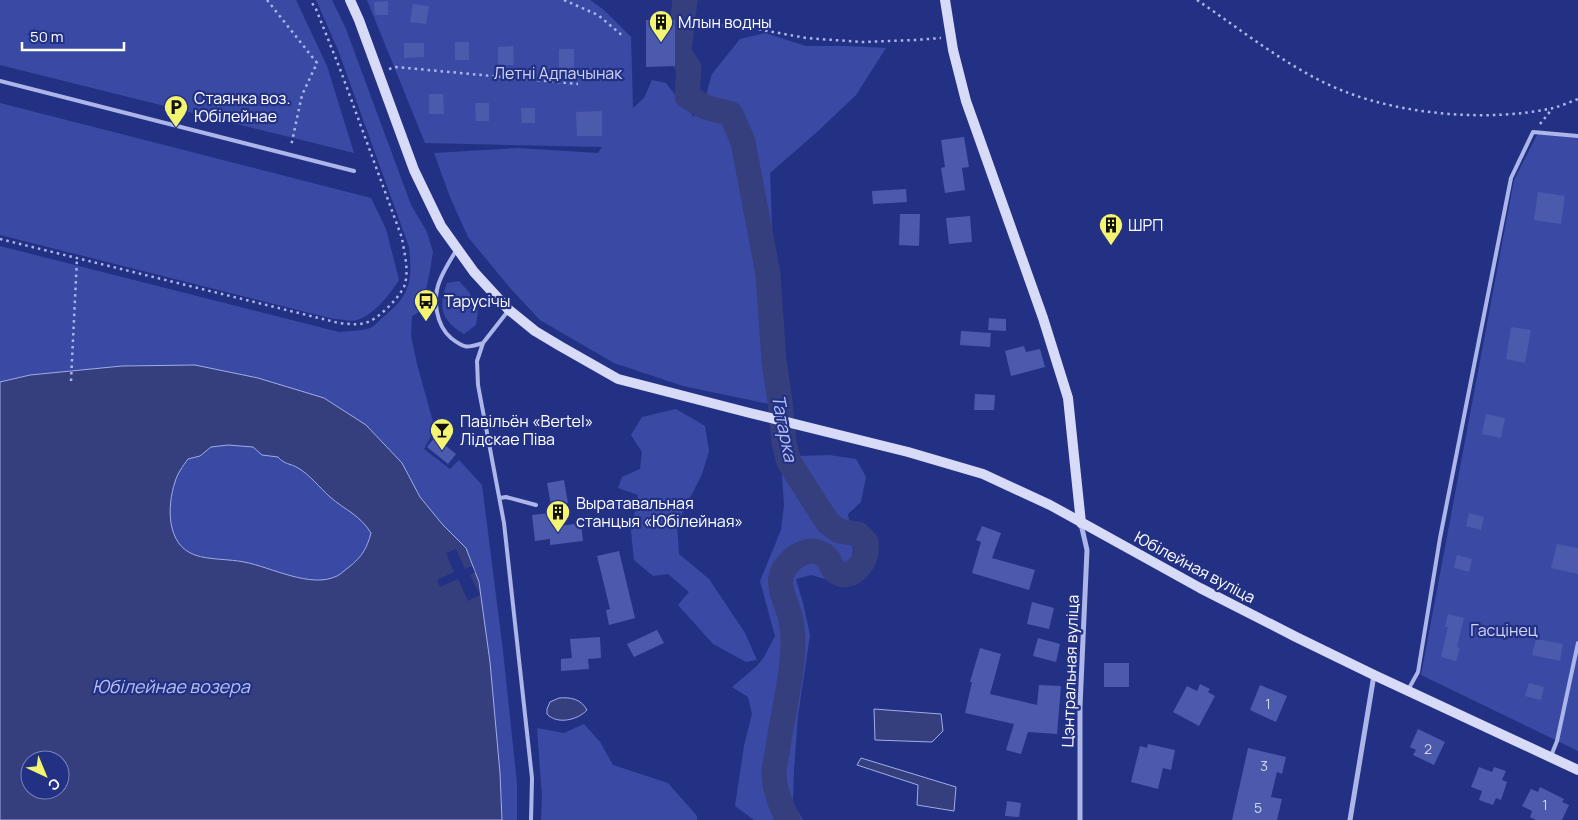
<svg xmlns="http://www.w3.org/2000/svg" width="1578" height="820" viewBox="0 0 1578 820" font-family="Manrope,sans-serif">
<rect width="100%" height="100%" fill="#233185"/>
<path fill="#3a4aa4" d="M 0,0 L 296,0 L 327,66 L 354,153 L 0,65 Z
M 316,0 L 332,0 L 346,29 L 411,205 L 427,232 L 433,252 L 429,276 L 421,311 L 412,316 L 411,336 L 417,364 L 435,429 L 424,449 L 450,469 L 459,460 L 482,485 L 503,651 L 517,784 L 517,820 L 502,820 L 500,773 L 479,582 L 466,548 L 443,525 L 420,497 L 402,463 L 366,425 L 324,398 L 258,378 L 195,365 L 122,366 L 30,375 L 0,382 L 0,246 L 339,332 C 348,331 358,331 367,329 C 372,328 378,322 382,318 C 410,296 413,281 409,247 L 338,50 Z
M 367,0 L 590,0 L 604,10 L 631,37 L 633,108 L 644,98 L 652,80 L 666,83 L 679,100 L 694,117 L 706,95 L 712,74 L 740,39 L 765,33 L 806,46 L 847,46 L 886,48 L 856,95 L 817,132 L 770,173 L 773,250 L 777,301 L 760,288 L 769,404 L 683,386 L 614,363 L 540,320 L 511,289 L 468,237 L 450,197 L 434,153 L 518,148 L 598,153 L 602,147 L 425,143 Z
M 0,103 L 371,198 L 386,229 L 399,280 C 390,294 374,315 357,320 C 351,322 341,319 334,319 L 0,235 Z
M 1538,133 L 1578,137 L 1578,751 L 1421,675 L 1514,180 Z
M 459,281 L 469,292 L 478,311 L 476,325 L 464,334 C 441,320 438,308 447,283 Z
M 676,409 L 705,426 L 709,451 L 702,474 L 677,524 L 679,554 L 709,579 L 745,633 L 757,660 L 746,662 L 713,644 L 678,605 L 689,592 L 668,574 L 653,576 L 634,560 L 631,531 L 638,495 L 618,488 L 622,477 L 640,469 L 642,452 L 631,435 L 642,417 Z
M 228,445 L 253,447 L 262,455 L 278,457 C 285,464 290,463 298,468 C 309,474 320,488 330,497 C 345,510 360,515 371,533 C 367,548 362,557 349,567 C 345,570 341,574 337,576 C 311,589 271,567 244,562 C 230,559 209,560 195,555 C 166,545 167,506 175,482 C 177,474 183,466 188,459 L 200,456 L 211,447 Z
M 829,455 L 856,459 L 866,477 L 861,502 L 848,514 L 853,550 L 845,585 L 811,575 L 796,579 L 803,603 L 810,635 L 798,716 L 794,770 L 793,802 L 803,820 L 754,820 L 735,806 L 744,746 L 752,714 L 748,697 L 732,687 L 757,666 L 764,657 L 775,636 L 760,581 L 781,530 L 784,505 L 782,475 L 799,456 Z
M 584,724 L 600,742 L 613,765 L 668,783 L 697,816 L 697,820 L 541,820 L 542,797 L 537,728 L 564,733 Z"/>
<path fill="#353f7e" stroke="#a0adea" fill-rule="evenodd" d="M 195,365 L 258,378 L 324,398 L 366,425 L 402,463 L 420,497 L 443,525 L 466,548 L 479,582 L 490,662 L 500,773 L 502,820 L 0,820 L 0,382 L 30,375 L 122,366 ZM 228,445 L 253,447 L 262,455 L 278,457 C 285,465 290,463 298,468 C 309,474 320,488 330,497 C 345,510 360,515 371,533 C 367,548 362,557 349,567 C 345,570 341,574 337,576 C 311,589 271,567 244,562 C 230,559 209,560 195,555 C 166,545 167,506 175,482 C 177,474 183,466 188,459 L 200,456 L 211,447 ZM 30,760 L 60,760 L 60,790 L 30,790 Z
M 559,698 C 571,697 581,699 587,710 C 578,720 557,725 547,714 L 547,709 L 550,702 Z
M 874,709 L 941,714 L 943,731 L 932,742 L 875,740 Z
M 861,758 L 956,787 L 954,811 L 917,805 L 918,785 L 857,765 Z"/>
<path fill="#233185" d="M 456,549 L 465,569 L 472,566 L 475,572 L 470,575 L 480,595 L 468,601 L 458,579 L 440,587 L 437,580 L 454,572 L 446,553 Z"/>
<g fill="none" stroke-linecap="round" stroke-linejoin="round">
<path stroke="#353f7e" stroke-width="25" d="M 685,0 L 679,51 L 683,59 L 689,68 L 687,96 L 705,107 L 731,114 L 743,142 L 768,274 L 774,362 L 780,401 L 784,443 L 789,462 L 828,523 L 839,531 L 858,534 L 866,542 C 866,546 867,550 866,553 C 863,566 849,581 836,572 C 832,569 831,563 828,559 C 814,543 794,554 784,569 C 775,584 786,601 790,616 C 793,626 793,636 793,646 C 792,680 783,713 778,747 C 777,757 773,768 774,777 C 775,792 782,807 788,820"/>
</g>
<path fill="#4b5aad" d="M 388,1 L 388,15 L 375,15 L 374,2 Z
M 413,4 L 429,6 L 426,24 L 410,22 Z
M 646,20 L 675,20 L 675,66 L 646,67 Z
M 455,42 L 469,42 L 469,60 L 455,60 Z
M 404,43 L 424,43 L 424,57 L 404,58 Z
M 513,46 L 514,65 L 498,65 L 498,47 Z
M 559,49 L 574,49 L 574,70 L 559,70 Z
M 429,94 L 443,94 L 444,114 L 429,114 Z
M 475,103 L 489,103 L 489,121 L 476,121 Z
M 521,108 L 535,108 L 535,123 L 522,123 Z
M 602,111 L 602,136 L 577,136 L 576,112 Z
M 964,137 L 969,167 L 962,168 L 965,190 L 945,193 L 941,168 L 945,167 L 941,140 Z
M 906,189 L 907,202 L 873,204 L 872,191 Z
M 1538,192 L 1565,196 L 1561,224 L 1534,220 Z
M 900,214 L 920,214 L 919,246 L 899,245 Z
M 970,216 L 972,242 L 949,244 L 946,218 Z
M 989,318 L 1006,319 L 1006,331 L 988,330 Z
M 1511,327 L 1531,330 L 1525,363 L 1506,359 Z
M 961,331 L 991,333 L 990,347 L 960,345 Z
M 1024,346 L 1026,352 L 1040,349 L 1045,367 L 1011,376 L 1005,351 Z
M 975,394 L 995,395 L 994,410 L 974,410 Z
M 1486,414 L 1505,418 L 1501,438 L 1482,434 Z
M 435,437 L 456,454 L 448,464 L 427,447 Z
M 564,480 L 568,503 L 551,505 L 547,483 Z
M 551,513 L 553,527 L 581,523 L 583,541 L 550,545 L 550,539 L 535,541 L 532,515 Z
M 1469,513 L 1484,517 L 1481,530 L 1466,526 Z
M 982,526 L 1001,533 L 992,558 L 1035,570 L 1029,590 L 972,573 L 981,542 L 976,540 Z
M 1557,544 L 1578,548 L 1578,574 L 1551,568 Z
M 619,551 L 635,618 L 609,625 L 606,610 L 610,609 L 597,556 Z
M 1457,555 L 1472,559 L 1469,572 L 1454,568 Z
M 1032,602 L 1054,608 L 1049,629 L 1027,624 Z
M 1448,614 L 1464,618 L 1457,647 L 1460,648 L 1456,661 L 1441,657 L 1448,627 L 1445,627 Z
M 657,630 L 664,643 L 634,657 L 627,644 Z
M 600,637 L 601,658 L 588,659 L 589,669 L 561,671 L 561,659 L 572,658 L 570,639 Z
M 1038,638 L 1060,644 L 1056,662 L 1033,656 Z
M 1536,639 L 1563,644 L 1560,661 L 1532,655 Z
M 980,648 L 1001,654 L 990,694 L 1037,705 L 1039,685 L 1061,686 L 1057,734 L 1028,732 L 1021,754 L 1006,750 L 1014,724 L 965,713 L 972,682 L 970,682 Z
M 1104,663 L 1129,663 L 1129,687 L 1104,687 Z
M 1529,683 L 1544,687 L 1541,700 L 1525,696 Z
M 1200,684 L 1210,689 L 1208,692 L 1215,696 L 1199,726 L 1173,712 L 1187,686 L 1197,691 Z
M 1260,685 L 1287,696 L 1276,722 L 1250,710 Z
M 1418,729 L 1445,742 L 1434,765 L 1413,755 L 1416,750 L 1410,747 Z
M 1148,744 L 1175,750 L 1171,770 L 1163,768 L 1158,789 L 1131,782 L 1140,746 L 1147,748 Z
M 1248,748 L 1286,757 L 1282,774 L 1277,772 L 1271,797 L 1282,799 L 1277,820 L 1232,820 Z
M 1479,767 L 1492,772 L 1494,767 L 1506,771 L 1502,780 L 1507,782 L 1501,800 L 1496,798 L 1493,805 L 1479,800 L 1482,791 L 1471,787 Z
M 1540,787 L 1564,799 L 1562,802 L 1569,805 L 1562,820 L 1536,820 L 1530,817 L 1532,811 L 1522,806 L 1531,789 L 1538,792 Z
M 1007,801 L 1021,803 L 1019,817 L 1005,816 Z"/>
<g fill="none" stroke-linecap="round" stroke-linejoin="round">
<path stroke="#acb6e9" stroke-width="2.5" stroke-dasharray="2.5 4" stroke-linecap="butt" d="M 267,0 L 317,63 L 302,95 L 291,146
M 564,0 L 598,15 L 624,37
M 1197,0 C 1243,31 1295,73 1346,92 C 1405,115 1491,122 1553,108 C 1561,106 1570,102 1578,99
M 694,24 L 746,27 L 806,38 L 862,42 L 915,40 L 941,38
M 389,69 L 396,67 L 578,84
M 1540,124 L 1552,109
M 0,239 L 339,323 C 350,324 360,326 370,321 C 380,317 402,295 405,284 C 409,269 404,252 402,238 L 340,69 L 316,9 L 310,0
M 71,381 L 77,258"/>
<path stroke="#acb6e9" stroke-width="4" d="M 0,81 L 354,171
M 457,249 C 451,259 444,270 440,280 C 432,299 436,325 451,338 C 465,349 467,348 483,343
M 508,311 L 483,343 L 477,361 L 478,385 L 504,523 L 532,778 L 531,820
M 500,498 L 506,497 L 536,505
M 1408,690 L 1418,672 L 1440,538 L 1511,178 L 1533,132 L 1578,136
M 1551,756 L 1557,741 L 1578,643"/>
<path stroke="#acb6e9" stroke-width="5" d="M 1080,820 L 1080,706 L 1087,550 L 1081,524
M 1350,820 L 1374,675"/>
<path stroke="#d7dbf7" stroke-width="10" d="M 350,0 L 359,20 L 414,170 L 441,226 L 474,272 L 509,310 L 535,331 L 560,346 L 618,379 L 750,413 L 908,452 L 983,474 L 1050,505 L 1200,588 L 1296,637 L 1374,675 L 1578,770
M 945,0 L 953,50 L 966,101 L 1043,318 L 1068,398 L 1081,523"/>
</g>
<defs>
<g id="building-pin" transform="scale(1.25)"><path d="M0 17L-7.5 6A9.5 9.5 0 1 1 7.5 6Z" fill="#f3f46f" stroke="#233185"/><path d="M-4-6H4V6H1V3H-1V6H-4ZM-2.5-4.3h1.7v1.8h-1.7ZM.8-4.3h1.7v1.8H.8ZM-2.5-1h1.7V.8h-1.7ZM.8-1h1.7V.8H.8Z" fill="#111"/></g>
<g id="parking-pin" transform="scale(1.25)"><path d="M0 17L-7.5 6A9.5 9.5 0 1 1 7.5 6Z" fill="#f3f46f" stroke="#233185"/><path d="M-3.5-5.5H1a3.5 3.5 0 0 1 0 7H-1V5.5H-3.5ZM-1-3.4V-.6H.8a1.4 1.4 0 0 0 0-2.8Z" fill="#111"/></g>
<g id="bus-pin" transform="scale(1.25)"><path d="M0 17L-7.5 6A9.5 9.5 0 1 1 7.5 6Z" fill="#f3f46f" stroke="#233185"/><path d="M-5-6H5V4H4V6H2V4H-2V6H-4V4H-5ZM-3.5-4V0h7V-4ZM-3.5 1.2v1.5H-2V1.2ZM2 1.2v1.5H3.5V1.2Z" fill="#111"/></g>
<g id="bar-pin" transform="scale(1.25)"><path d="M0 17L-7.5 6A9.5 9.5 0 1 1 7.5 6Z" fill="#f3f46f" stroke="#233185"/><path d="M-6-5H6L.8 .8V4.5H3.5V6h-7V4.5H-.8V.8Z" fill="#111"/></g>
</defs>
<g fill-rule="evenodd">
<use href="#building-pin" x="661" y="22"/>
<use href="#parking-pin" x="176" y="107"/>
<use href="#building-pin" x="1111" y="225"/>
<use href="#bus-pin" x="426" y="301"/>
<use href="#bar-pin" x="442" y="430"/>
<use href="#building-pin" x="558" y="512"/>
</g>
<g text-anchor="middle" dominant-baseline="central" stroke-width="4.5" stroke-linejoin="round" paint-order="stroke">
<g font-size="14" fill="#d2d6ea">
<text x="1268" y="703">1</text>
<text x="1428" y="748">2</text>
<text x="1264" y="765">3</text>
<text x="1545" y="804">1</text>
<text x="1258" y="807">5</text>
</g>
<g font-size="16" fill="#fff" stroke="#233185" text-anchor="start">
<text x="678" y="22">Млын водны</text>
<text x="194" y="98">Стаянка воз.<tspan x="194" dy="18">Юбілейнае</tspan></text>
<text x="1128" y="225">ШРП</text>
<text x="444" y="301">Тарусічы</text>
<text x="460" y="421">Павільён «Bertel»<tspan x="460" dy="18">Лідскае Піва</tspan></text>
<text x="576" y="503">Выратавальная<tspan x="576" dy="18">станцыя «Юбілейная»</tspan></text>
</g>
<g font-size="16" fill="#d1d6f7" stroke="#233185">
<text x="558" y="73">Летні Адпачынак</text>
<text x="1504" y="630">Гасцінец</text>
</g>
<g font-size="16" fill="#fff" stroke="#233185">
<text transform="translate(1195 567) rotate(28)">Юбілейная вуліца</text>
<text transform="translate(1070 671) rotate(-88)">Цэнтральная вуліца</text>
</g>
<g font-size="18" font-style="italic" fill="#b8c1f0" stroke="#233185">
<text transform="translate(785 428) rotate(79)">Татарка</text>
<text x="171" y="686">Юбілейнае возера</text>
</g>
</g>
<g transform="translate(45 775) rotate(136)"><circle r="24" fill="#233185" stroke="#7b83b6"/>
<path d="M0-4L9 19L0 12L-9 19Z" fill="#f3f46f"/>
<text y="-8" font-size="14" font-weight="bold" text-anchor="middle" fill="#ffffff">С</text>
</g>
<path d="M22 42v8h102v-8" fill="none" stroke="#ffffff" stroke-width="2.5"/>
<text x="30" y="42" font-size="15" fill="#ffffff" stroke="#233185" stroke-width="4" paint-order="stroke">50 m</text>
</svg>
